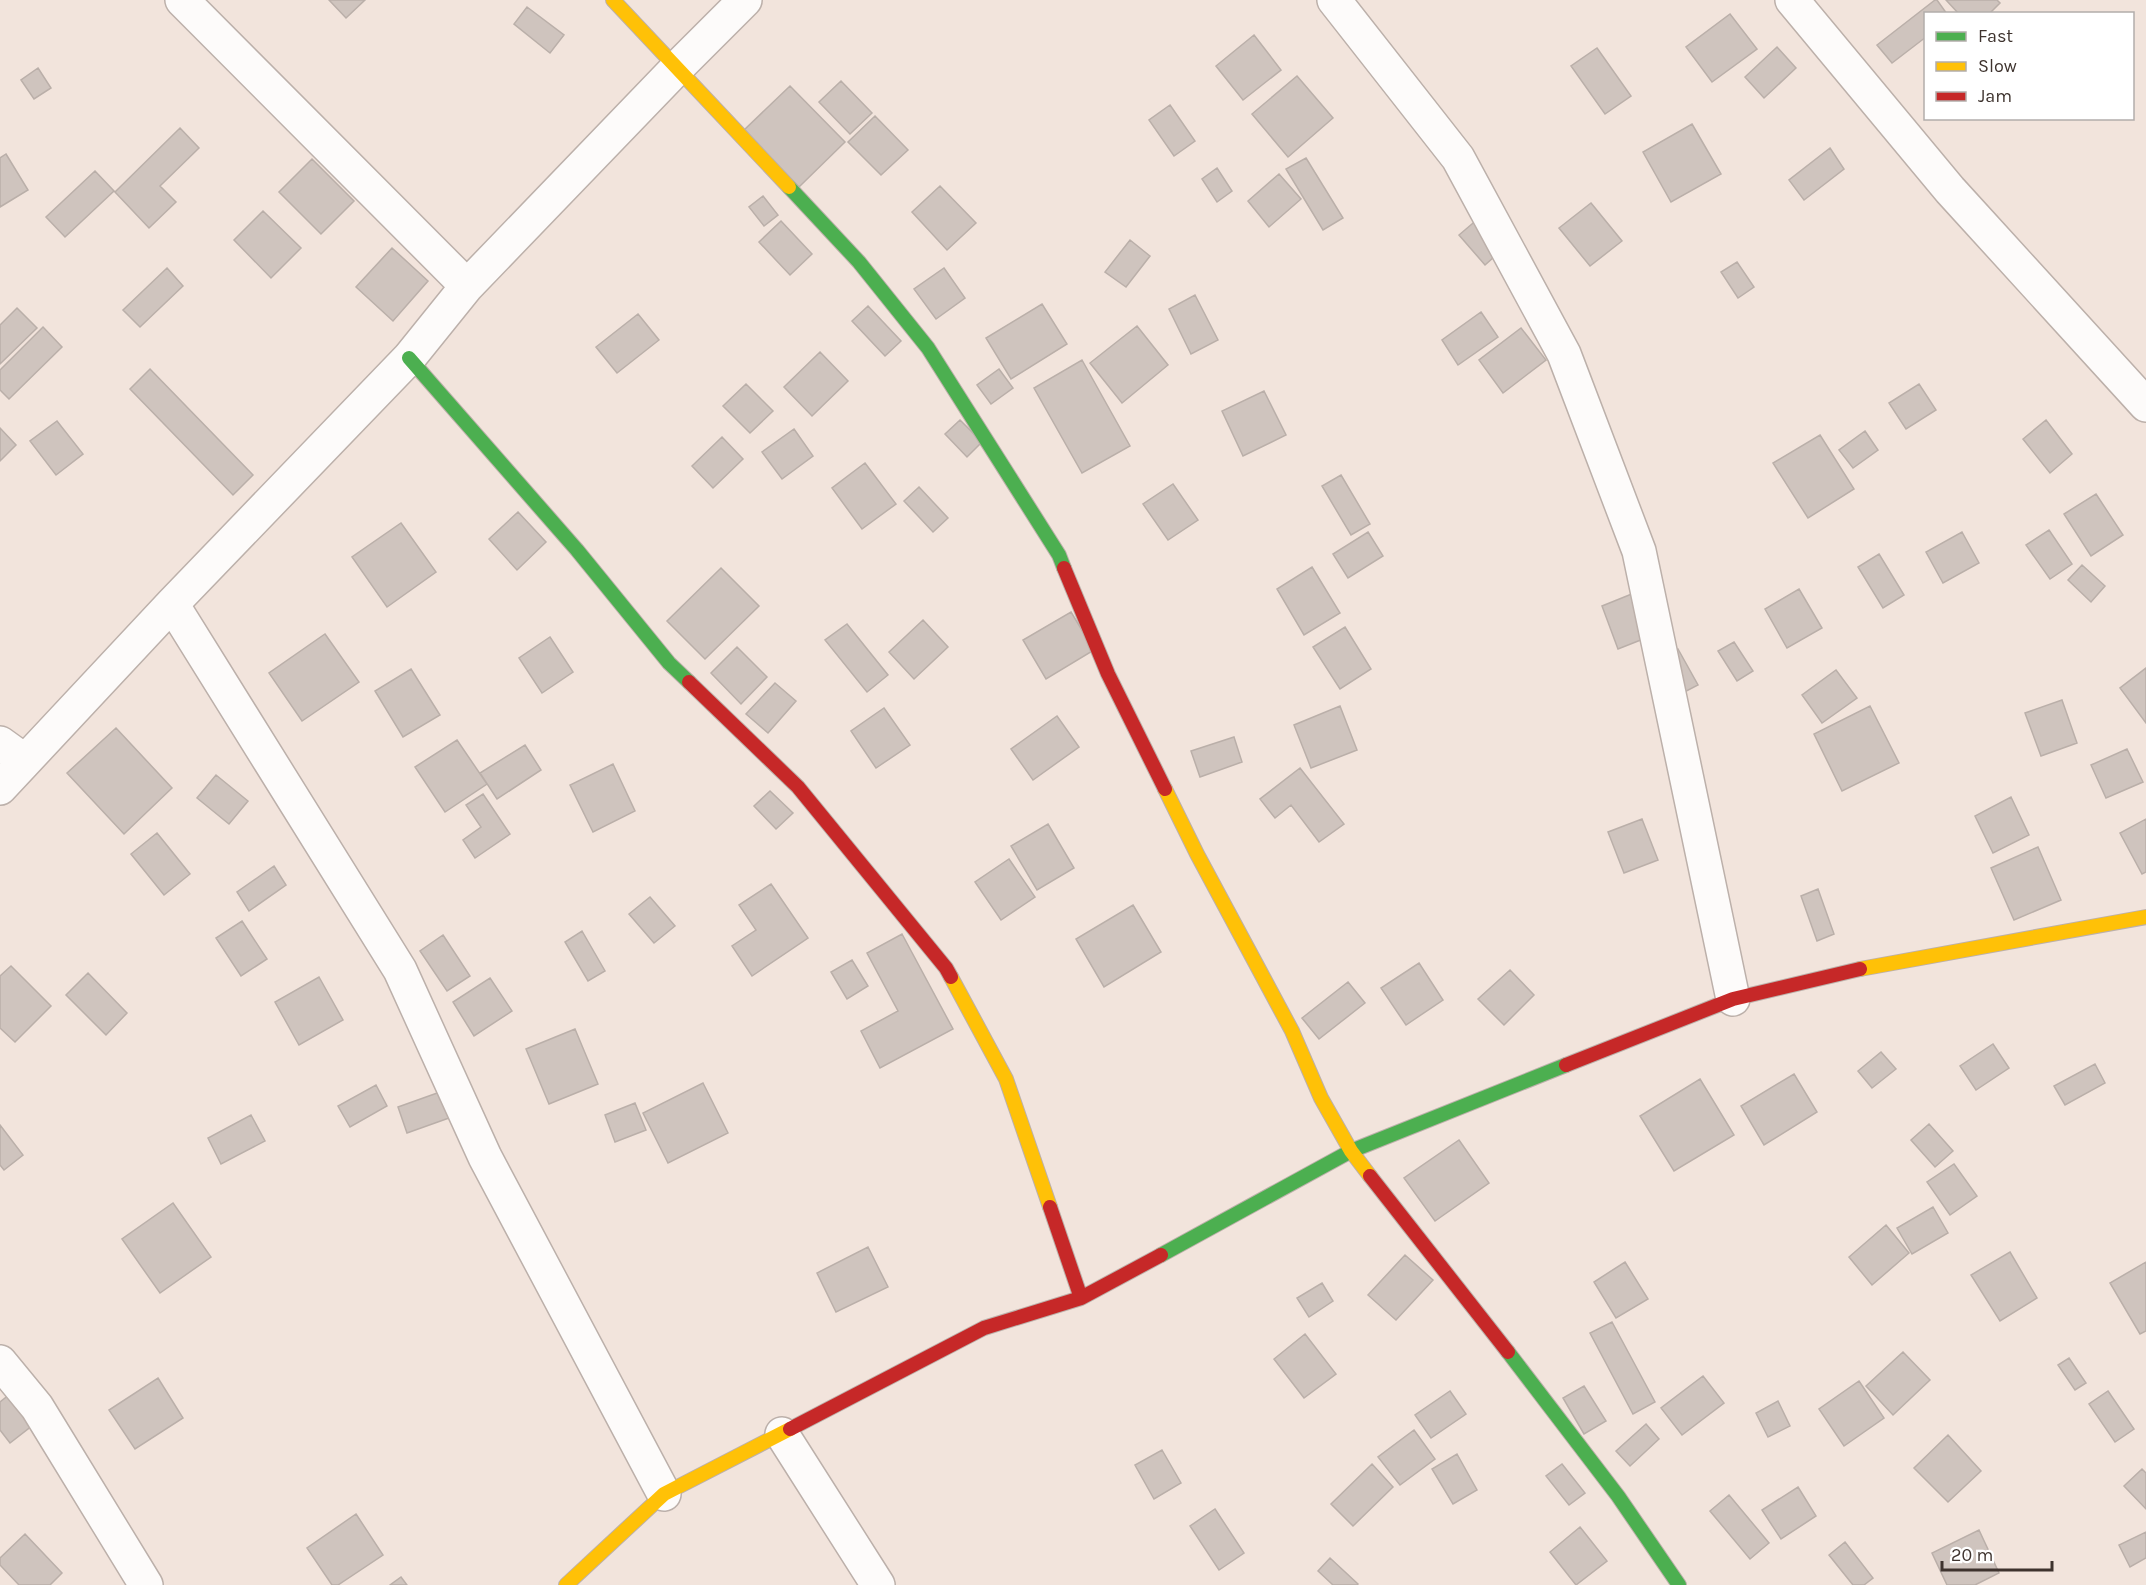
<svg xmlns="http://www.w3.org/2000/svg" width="2146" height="1585" viewBox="0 0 2146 1585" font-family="Karla,sans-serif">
<rect width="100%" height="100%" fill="#f2e4dc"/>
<path fill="#cfc4be" stroke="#baafa9" stroke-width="1.5" d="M 329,0 L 365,0 L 346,18 Z
M 1935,0 L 1937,0 L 1947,14 L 1926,14 L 1926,37 L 1892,63 L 1877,45 Z
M 1946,0 L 1997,0 L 2000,3 L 1989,14 L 1959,14 Z
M 527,7 L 564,35 L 550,53 L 514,24 Z
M 1730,14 L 1757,49 L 1712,82 L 1686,47 Z
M 1254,35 L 1281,70 L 1243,100 L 1216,66 Z
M 1777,47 L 1796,68 L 1764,98 L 1745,77 Z
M 1597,48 L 1631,96 L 1605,114 L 1571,66 Z
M 38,68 L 51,88 L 34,99 L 21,80 Z
M 1297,76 L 1333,118 L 1288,157 L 1252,114 Z
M 841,81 L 872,113 L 850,134 L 819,102 Z
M 790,86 L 845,142 L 799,187 L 743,131 Z
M 1170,105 L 1195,141 L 1174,156 L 1149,120 Z
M 875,116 L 908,150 L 881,175 L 848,142 Z
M 1692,124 L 1721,174 L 1671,202 L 1643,152 Z
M 180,128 L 199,148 L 160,186 L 176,202 L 149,228 L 115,192 Z
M 1830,148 L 1844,169 L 1804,200 L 1789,180 Z
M 6,154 L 28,190 L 0,207 L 0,158 Z
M 1306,158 L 1343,218 L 1323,230 L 1286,169 Z
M 312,159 L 354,201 L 321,234 L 279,192 Z
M 1217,168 L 1232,191 L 1217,202 L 1202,179 Z
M 95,171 L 114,191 L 65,237 L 46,217 Z
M 1279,174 L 1301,199 L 1269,227 L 1248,201 Z
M 940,186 L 976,223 L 947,250 L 912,212 Z
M 763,196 L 778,215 L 764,226 L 749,207 Z
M 1591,203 L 1622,241 L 1590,266 L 1559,228 Z
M 263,211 L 301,248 L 271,278 L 234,240 Z
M 1486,212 L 1511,242 L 1485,265 L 1459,235 Z
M 781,221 L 812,254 L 790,275 L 759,242 Z
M 1130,240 L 1150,256 L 1126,287 L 1105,272 Z
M 392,248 L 428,281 L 393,321 L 356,287 Z
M 1737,262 L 1754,287 L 1738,298 L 1721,272 Z
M 167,268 L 183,286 L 140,327 L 123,310 Z
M 944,268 L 965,298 L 936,319 L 914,289 Z
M 1195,295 L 1218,340 L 1191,354 L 1169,309 Z
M 1042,304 L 1067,344 L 1011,379 L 986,338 Z
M 868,306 L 901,341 L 885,356 L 852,321 Z
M 17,308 L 37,328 L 0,364 L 0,325 Z
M 1481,312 L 1498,337 L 1458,365 L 1442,340 Z
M 638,314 L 659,340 L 617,373 L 596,347 Z
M 1137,326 L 1168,365 L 1122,403 L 1090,363 Z
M 43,327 L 62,347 L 9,399 L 0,390 L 0,370 Z
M 1521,328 L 1546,360 L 1503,393 L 1479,360 Z
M 820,352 L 848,381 L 812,416 L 784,387 Z
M 1082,360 L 1130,446 L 1082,473 L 1034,388 Z
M 150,369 L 253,475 L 233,495 L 130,389 Z
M 999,369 L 1013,388 L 991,404 L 977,385 Z
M 746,384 L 773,411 L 750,433 L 723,406 Z
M 1919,384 L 1936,410 L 1906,429 L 1889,403 Z
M 1264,391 L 1286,435 L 1243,456 L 1222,411 Z
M 960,420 L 982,442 L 967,457 L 945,434 Z
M 2046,420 L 2072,454 L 2050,473 L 2023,439 Z
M 57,421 L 83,454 L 56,475 L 30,441 Z
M 0,428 L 16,445 L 0,461 Z
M 794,429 L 813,456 L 782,479 L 762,452 Z
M 1865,431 L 1878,450 L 1853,468 L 1839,450 Z
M 1820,435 L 1854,489 L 1808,518 L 1773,463 Z
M 722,437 L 743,459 L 713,488 L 692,466 Z
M 865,463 L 896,504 L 862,529 L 832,488 Z
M 1341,475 L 1370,524 L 1351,535 L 1322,486 Z
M 1173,484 L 1198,520 L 1168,540 L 1143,504 Z
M 919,487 L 948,518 L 933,532 L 904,501 Z
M 2096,494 L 2123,535 L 2091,556 L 2064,514 Z
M 518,512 L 546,542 L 517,570 L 489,539 Z
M 401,523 L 436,572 L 387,607 L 352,557 Z
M 2049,530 L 2072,564 L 2050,579 L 2026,545 Z
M 1368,532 L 1383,556 L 1348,578 L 1333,554 Z
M 1962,532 L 1979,563 L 1943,583 L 1926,552 Z
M 1879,554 L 1904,595 L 1883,608 L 1858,567 Z
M 2082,565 L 2105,586 L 2091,602 L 2068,580 Z
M 1312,567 L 1340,613 L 1304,635 L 1277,589 Z
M 721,568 L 759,606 L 705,659 L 667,621 Z
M 1649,587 L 1666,630 L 1618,649 L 1602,606 Z
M 1799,589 L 1822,628 L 1787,648 L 1765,609 Z
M 1071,612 L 1094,650 L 1046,679 L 1023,640 Z
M 923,620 L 948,647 L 914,679 L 889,652 Z
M 847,624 L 888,675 L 867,692 L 825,640 Z
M 1345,627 L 1371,669 L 1340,689 L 1313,647 Z
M 325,634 L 359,682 L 302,721 L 269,673 Z
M 550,637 L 573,672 L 542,693 L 519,658 Z
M 1734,642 L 1753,671 L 1737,681 L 1718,651 Z
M 737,647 L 767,677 L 741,704 L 711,673 Z
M 1678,649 L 1698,685 L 1673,698 L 1654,662 Z
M 2146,668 L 2146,723 L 2120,688 Z
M 411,669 L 440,715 L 403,737 L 375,691 Z
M 1836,670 L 1857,698 L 1822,723 L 1802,695 Z
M 775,683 L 796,701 L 768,733 L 746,714 Z
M 2062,700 L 2077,743 L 2041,756 L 2025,713 Z
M 1340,706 L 1357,750 L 1311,768 L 1294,725 Z
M 1870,706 L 1899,763 L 1842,791 L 1814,734 Z
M 884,708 L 910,745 L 876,768 L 851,731 Z
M 1057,716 L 1079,747 L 1033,780 L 1011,749 Z
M 116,728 L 172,788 L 124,834 L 67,773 Z
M 1234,737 L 1242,762 L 1200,777 L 1191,751 Z
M 457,740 L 487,784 L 445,812 L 415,767 Z
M 525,745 L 541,770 L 497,799 L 480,773 Z
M 2127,749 L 2143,782 L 2106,798 L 2091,765 Z
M 613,764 L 635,811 L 593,832 L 570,785 Z
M 1300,768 L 1344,824 L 1319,842 L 1291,805 L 1275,818 L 1260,799 Z
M 216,775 L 248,801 L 229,824 L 197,798 Z
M 770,791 L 793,813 L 776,829 L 754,806 Z
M 483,794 L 510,834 L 475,858 L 463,840 L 481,827 L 466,805 Z
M 2011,797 L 2029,835 L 1993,853 L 1975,816 Z
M 1642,819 L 1658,860 L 1624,873 L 1608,832 Z
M 2146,819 L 2146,872 L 2142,874 L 2120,833 Z
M 1048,824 L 1074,868 L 1037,890 L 1011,846 Z
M 157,833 L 190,874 L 164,895 L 131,854 Z
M 2038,847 L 2061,900 L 2014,920 L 1991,868 Z
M 1009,859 L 1035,897 L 1001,920 L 975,882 Z
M 274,866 L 286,885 L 249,911 L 237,892 Z
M 771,884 L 808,938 L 752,976 L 732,946 L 756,930 L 739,905 Z
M 1818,889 L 1834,934 L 1817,941 L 1801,896 Z
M 650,897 L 675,926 L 654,943 L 629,914 Z
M 1133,905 L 1161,952 L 1104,987 L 1076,939 Z
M 242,921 L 267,959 L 241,976 L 216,938 Z
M 582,931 L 605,971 L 588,981 L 565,942 Z
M 902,934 L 953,1029 L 880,1068 L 861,1031 L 898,1011 L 867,953 Z
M 443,935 L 470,976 L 447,991 L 420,951 Z
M 852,960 L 868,986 L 847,999 L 831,972 Z
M 1419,963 L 1443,1000 L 1406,1025 L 1381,988 Z
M 11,966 L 51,1006 L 15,1042 L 0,1028 L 0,976 Z
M 1510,970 L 1534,995 L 1504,1025 L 1478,999 Z
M 88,973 L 127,1013 L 106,1035 L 66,995 Z
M 319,977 L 343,1020 L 299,1045 L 275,1002 Z
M 490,978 L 512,1011 L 474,1036 L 453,1002 Z
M 1348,982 L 1365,1003 L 1319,1039 L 1302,1018 Z
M 575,1029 L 598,1084 L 549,1104 L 526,1049 Z
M 1993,1044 L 2009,1068 L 1976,1090 L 1960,1066 Z
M 1881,1052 L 1896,1069 L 1872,1088 L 1858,1071 Z
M 2095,1064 L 2105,1083 L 2065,1105 L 2054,1086 Z
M 1794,1074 L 1817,1112 L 1764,1145 L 1741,1106 Z
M 1700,1079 L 1734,1135 L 1674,1171 L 1640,1116 Z
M 703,1083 L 728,1133 L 668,1163 L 643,1113 Z
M 376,1085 L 387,1106 L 350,1127 L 338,1106 Z
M 440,1092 L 449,1118 L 407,1133 L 398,1107 Z
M 635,1103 L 646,1130 L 615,1142 L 605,1115 Z
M 251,1115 L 265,1141 L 221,1164 L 208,1138 Z
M 1929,1124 L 1953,1151 L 1935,1167 L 1911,1140 Z
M 0,1125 L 23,1155 L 4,1170 L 0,1165 Z
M 1459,1140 L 1489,1183 L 1435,1221 L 1404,1178 Z
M 1954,1164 L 1977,1196 L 1950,1215 L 1927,1182 Z
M 173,1203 L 211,1257 L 160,1293 L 122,1239 Z
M 1933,1207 L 1948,1233 L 1912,1254 L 1897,1228 Z
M 1886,1225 L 1909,1253 L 1872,1285 L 1849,1257 Z
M 868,1247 L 888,1287 L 836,1312 L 817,1273 Z
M 2010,1252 L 2037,1298 L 2000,1321 L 1971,1275 Z
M 1405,1255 L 1433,1280 L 1396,1320 L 1368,1295 Z
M 1625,1262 L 1648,1299 L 1616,1318 L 1594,1282 Z
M 2146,1262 L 2146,1331 L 2140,1334 L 2110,1283 Z
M 1322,1283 L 1333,1301 L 1309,1317 L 1297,1298 Z
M 1612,1322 L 1655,1402 L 1633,1414 L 1590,1333 Z
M 1305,1334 L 1336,1374 L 1304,1398 L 1274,1359 Z
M 1903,1352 L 1930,1380 L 1893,1415 L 1866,1386 Z
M 2069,1358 L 2086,1383 L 2075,1390 L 2058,1365 Z
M 1703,1376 L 1724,1403 L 1682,1435 L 1661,1408 Z
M 158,1378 L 183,1418 L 135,1449 L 109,1410 Z
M 1859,1381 L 1884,1418 L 1844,1446 L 1819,1409 Z
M 1584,1386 L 1606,1421 L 1584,1434 L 1563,1398 Z
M 1450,1391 L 1466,1414 L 1431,1438 L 1415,1415 Z
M 2108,1391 L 2134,1429 L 2115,1442 L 2089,1404 Z
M 10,1394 L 33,1425 L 10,1443 L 0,1430 L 0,1402 Z
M 1778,1401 L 1790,1426 L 1768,1437 L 1756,1413 Z
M 1646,1424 L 1659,1439 L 1630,1466 L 1616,1451 Z
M 1414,1430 L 1435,1459 L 1400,1485 L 1378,1457 Z
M 1948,1435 L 1981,1471 L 1948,1502 L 1914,1468 Z
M 1162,1450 L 1181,1483 L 1154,1499 L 1135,1465 Z
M 1457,1454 L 1477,1490 L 1453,1504 L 1432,1469 Z
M 1372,1464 L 1393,1487 L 1353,1526 L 1331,1504 Z
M 1562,1464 L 1585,1493 L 1569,1505 L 1546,1476 Z
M 2142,1469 L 2146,1473 L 2146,1509 L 2124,1486 Z
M 1798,1487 L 1816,1516 L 1781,1539 L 1762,1510 Z
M 1729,1495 L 1769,1543 L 1750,1559 L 1710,1511 Z
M 1215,1509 L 1244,1553 L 1219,1570 L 1190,1526 Z
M 356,1514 L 383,1555 L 338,1585 L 332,1585 L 307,1548 Z
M 1580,1527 L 1607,1561 L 1576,1585 L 1550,1552 Z
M 1979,1530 L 1999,1573 L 1975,1585 L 1947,1585 L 1932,1553 Z
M 2146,1532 L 2146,1558 L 2130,1567 L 2119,1545 Z
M 25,1534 L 62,1573 L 50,1585 L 19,1585 L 0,1565 L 0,1558 Z
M 1845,1542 L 1873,1578 L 1864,1585 L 1853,1585 L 1829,1555 Z
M 1330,1558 L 1358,1584 L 1357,1585 L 1333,1585 L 1318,1571 Z
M 401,1577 L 407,1585 L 390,1585 Z"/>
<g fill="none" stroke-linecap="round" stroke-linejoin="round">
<g stroke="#bcb0aa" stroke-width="36">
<path id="street" d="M 182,0 L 467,286
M 1334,0 L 1458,158 L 1564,354 L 1639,551 L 1733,999
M 1792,0 L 1950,190 L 2146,405
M 172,604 L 400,970 L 485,1157 L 664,1494
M 0,743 L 25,761
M 0,788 L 172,604 L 409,358 L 467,286 L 677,68 L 745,0
M 0,1362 L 37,1407 L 146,1585
M 782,1434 L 878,1585"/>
</g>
<g stroke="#bcb0aa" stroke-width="16">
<path id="fast" d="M 789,187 L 859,262 L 928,348 L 1059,555 L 1064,568
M 409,358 L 577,550 L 669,663 L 689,682
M 1161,1255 L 1351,1151 L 1566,1065
M 1508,1352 L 1618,1496 L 1679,1585"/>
</g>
<g stroke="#bcb0aa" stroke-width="16">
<path id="slow" d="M 613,0 L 789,187
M 1165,789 L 1197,854 L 1292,1031 L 1321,1098 L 1351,1151 L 1370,1176
M 1860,969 L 2146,917
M 951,977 L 1006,1079 L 1050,1207
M 566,1585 L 664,1494 L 790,1429"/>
</g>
<g stroke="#bcb0aa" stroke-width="16">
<path id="jam" d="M 1064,568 L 1108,674 L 1165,789
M 689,682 L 798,787 L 946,968 L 951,977
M 1566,1065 L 1733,999 L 1860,969
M 1370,1176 L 1508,1352
M 1050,1207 L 1081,1298
M 790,1429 L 984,1328 L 1081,1298 L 1161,1255"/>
</g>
<use href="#street" stroke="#fdfbfa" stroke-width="33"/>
<use href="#fast" stroke="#4caf50" stroke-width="14"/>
<use href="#slow" stroke="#ffc107" stroke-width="14"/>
<use href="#jam" stroke="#c62828" stroke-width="14"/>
</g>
<rect x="1924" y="12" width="210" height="108" fill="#ffffff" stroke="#b2adab" stroke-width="1.5"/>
<rect x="1936" y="32" width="30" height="9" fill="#4caf50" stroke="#b2adab" stroke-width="1.5"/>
<text x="1978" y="42" font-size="18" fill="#3e332e">Fast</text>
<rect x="1936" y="62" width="30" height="9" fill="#ffc107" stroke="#b2adab" stroke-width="1.5"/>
<text x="1978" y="72" font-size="18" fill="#3e332e">Slow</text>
<rect x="1936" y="92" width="30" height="9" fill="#c62828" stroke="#b2adab" stroke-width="1.5"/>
<text x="1978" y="102" font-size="18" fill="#3e332e">Jam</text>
<path d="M1942 1561v9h110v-9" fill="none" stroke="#3e332e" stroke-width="3"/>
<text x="1951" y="1561" font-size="18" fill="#3e332e" stroke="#ffffff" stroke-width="4.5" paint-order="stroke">20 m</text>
</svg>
